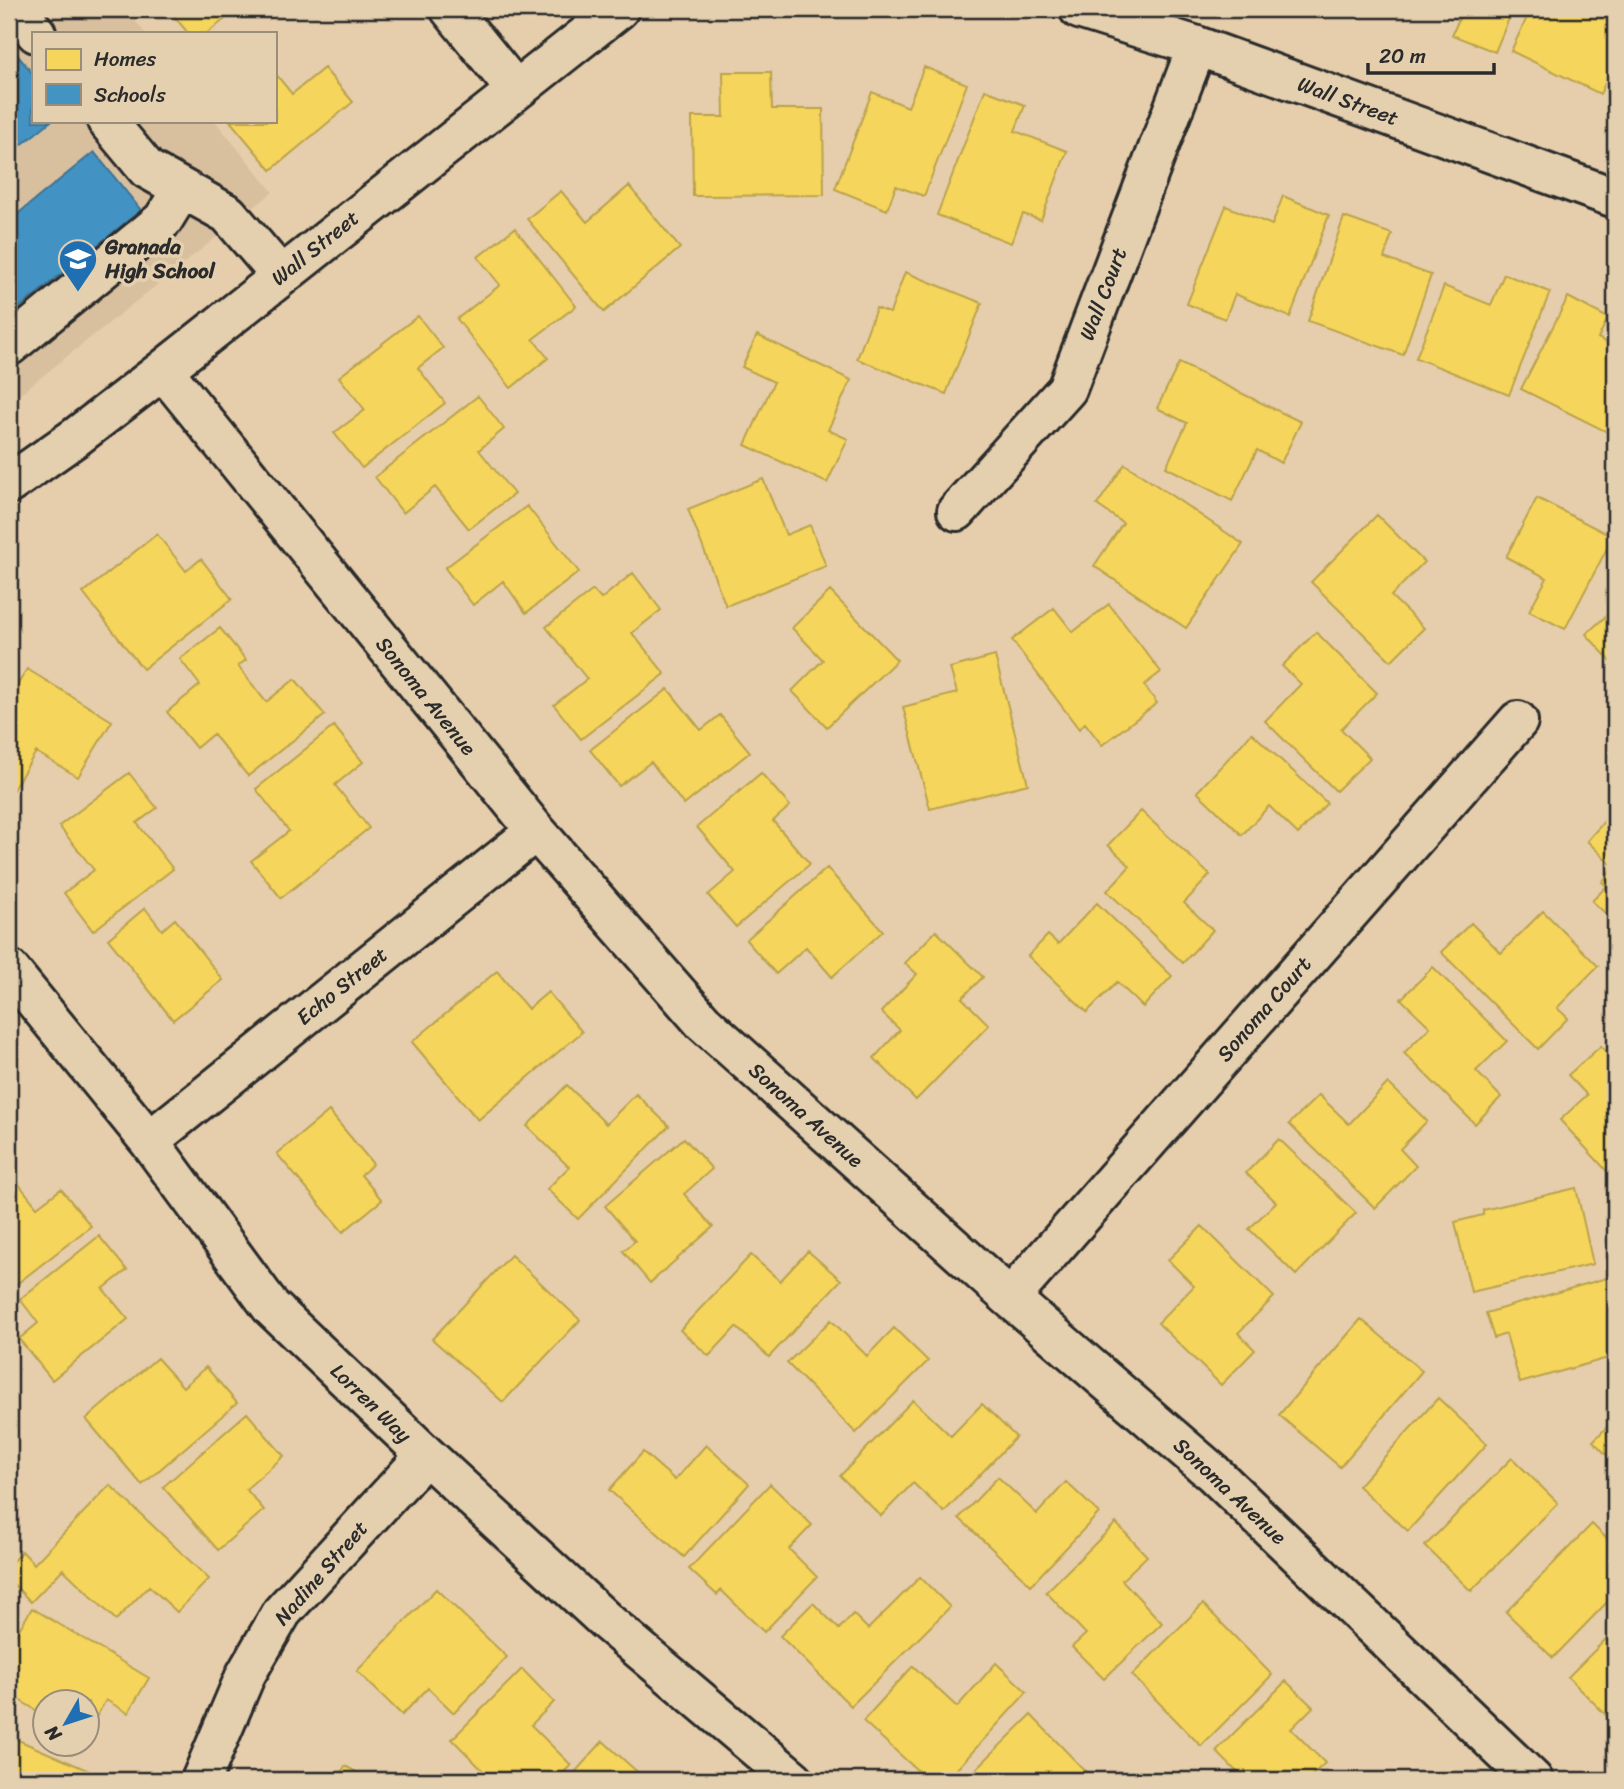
<svg xmlns="http://www.w3.org/2000/svg" width="1624" height="1789" viewBox="0 0 1624 1789" font-family="Sriracha,sans-serif">
<rect width="100%" height="100%" fill="#e6ceac"/>
<filter id="ink" filterUnits="userSpaceOnUse"><feTurbulence type="fractalNoise" baseFrequency=".0143" numOctaves="2"/><feDisplacementMap in="SourceGraphic" scale="14" xChannelSelector="R" yChannelSelector="G"/><feConvolveMatrix kernelMatrix="1 2 1 2 8 2 1 2 1" color-interpolation-filters="sRGB"/></filter>
<g filter="url(#ink)">
<path fill="#d8bf9e" d="M 9,9 L 125,9 L 145,33 L 33,33 L 33,121 L 215,121 L 273,192 L 20,394 L 9,400 Z"/>
<path fill="#f6d55c" stroke="#b9a24d" stroke-width="2" d="M 168,9 L 238,9 L 207,33 L 188,33 Z
M 1463,9 L 1513,9 L 1495,52 L 1452,35 Z
M 1531,9 L 1548,16 L 1551,9 L 1615,9 L 1615,62 L 1600,94 L 1511,51 Z
M 924,67 L 967,84 L 924,196 L 896,186 L 887,210 L 835,189 L 872,92 L 908,107 Z
M 324,68 L 353,102 L 271,170 L 230,121 L 275,121 L 275,73 L 292,94 Z
M 723,72 L 771,72 L 772,109 L 823,109 L 824,195 L 693,196 L 692,117 L 724,117 Z
M 985,90 L 1025,105 L 1015,131 L 1067,151 L 1041,220 L 1023,214 L 1011,243 L 937,215 Z
M 629,186 L 680,248 L 604,312 L 527,219 L 561,191 L 587,222 Z
M 1283,196 L 1329,215 L 1290,317 L 1235,294 L 1225,319 L 1187,304 L 1226,206 L 1272,225 Z
M 1344,217 L 1392,234 L 1384,258 L 1431,275 L 1403,355 L 1308,321 Z
M 515,228 L 576,306 L 533,339 L 548,358 L 511,388 L 457,319 L 500,285 L 478,257 Z
M 905,272 L 982,303 L 946,394 L 857,359 L 876,308 L 890,313 Z
M 1504,274 L 1550,292 L 1509,395 L 1416,358 L 1444,286 L 1491,305 Z
M 1568,297 L 1608,318 L 1598,338 L 1615,347 L 1615,436 L 1521,389 Z
M 418,316 L 443,348 L 418,368 L 445,403 L 362,468 L 334,433 L 365,410 L 339,377 Z
M 757,335 L 851,380 L 828,430 L 848,439 L 827,483 L 745,445 L 774,382 L 742,367 Z
M 1179,363 L 1301,422 L 1281,463 L 1257,450 L 1232,501 L 1166,467 L 1187,423 L 1157,408 Z
M 478,396 L 504,429 L 479,450 L 514,494 L 469,529 L 435,487 L 403,513 L 375,477 Z
M 1125,464 L 1243,544 L 1186,628 L 1094,566 L 1123,523 L 1097,505 Z
M 763,479 L 786,535 L 810,525 L 826,566 L 726,606 L 688,509 Z
M 1537,498 L 1613,537 L 1565,629 L 1529,611 L 1547,578 L 1506,557 Z
M 527,506 L 579,572 L 526,613 L 503,581 L 473,605 L 445,568 Z
M 1377,515 L 1424,562 L 1391,596 L 1424,628 L 1391,661 L 1311,582 Z
M 157,534 L 186,571 L 201,559 L 232,599 L 143,669 L 83,593 Z
M 633,573 L 661,610 L 632,633 L 665,674 L 581,739 L 554,705 L 587,679 L 546,627 L 593,590 L 601,599 Z
M 830,591 L 897,660 L 827,727 L 792,691 L 823,660 L 792,628 Z
M 1109,604 L 1161,672 L 1144,685 L 1157,703 L 1102,745 L 1085,723 L 1079,729 L 1012,640 L 1054,608 L 1073,632 Z
M 1615,608 L 1615,666 L 1586,634 Z
M 220,628 L 246,660 L 238,666 L 266,702 L 295,679 L 325,715 L 248,776 L 213,734 L 196,748 L 167,712 L 200,685 L 180,659 Z
M 1316,632 L 1377,693 L 1341,729 L 1370,758 L 1336,791 L 1265,721 L 1301,684 L 1282,666 Z
M 995,656 L 1028,784 L 930,809 L 903,707 L 957,693 L 950,668 Z
M 27,669 L 112,721 L 78,777 L 36,752 L 11,793 L 9,791 L 9,699 Z
M 668,689 L 701,730 L 720,715 L 750,752 L 684,805 L 651,762 L 619,786 L 590,750 Z
M 334,726 L 363,762 L 335,785 L 369,828 L 281,898 L 251,861 L 289,831 L 256,789 Z
M 1252,733 L 1327,803 L 1298,834 L 1269,806 L 1242,835 L 1197,792 Z
M 129,773 L 157,808 L 137,823 L 173,869 L 93,931 L 64,893 L 94,870 L 59,826 Z
M 761,773 L 790,806 L 773,821 L 810,864 L 736,927 L 708,895 L 735,872 L 697,827 Z
M 1615,809 L 1615,922 L 1592,901 L 1607,886 L 1602,882 L 1614,867 L 1587,841 Z
M 1141,811 L 1210,875 L 1184,903 L 1213,930 L 1183,963 L 1107,891 L 1130,866 L 1108,845 Z
M 827,868 L 883,931 L 832,977 L 806,947 L 776,974 L 746,940 Z
M 1097,903 L 1172,976 L 1143,1007 L 1117,982 L 1087,1012 L 1028,956 L 1048,935 L 1058,944 Z
M 145,908 L 162,930 L 175,919 L 223,980 L 173,1020 L 108,939 Z
M 1543,911 L 1598,966 L 1557,1008 L 1568,1018 L 1538,1049 L 1441,952 L 1471,923 L 1501,953 Z
M 936,931 L 983,977 L 962,998 L 989,1025 L 916,1100 L 874,1058 L 900,1030 L 881,1012 L 917,974 L 905,963 Z
M 1433,967 L 1507,1041 L 1476,1071 L 1501,1097 L 1475,1124 L 1404,1053 L 1430,1027 L 1401,999 Z
M 497,971 L 528,1009 L 548,992 L 582,1032 L 478,1120 L 412,1042 Z
M 1601,1046 L 1615,1062 L 1615,1180 L 1560,1120 L 1587,1095 L 1568,1075 Z
M 1388,1083 L 1427,1121 L 1400,1149 L 1416,1166 L 1375,1208 L 1289,1124 L 1319,1095 L 1349,1124 Z
M 567,1085 L 606,1124 L 636,1094 L 669,1126 L 578,1219 L 547,1189 L 569,1167 L 527,1126 Z
M 329,1111 L 373,1164 L 361,1175 L 382,1200 L 343,1232 L 277,1154 Z
M 684,1138 L 712,1169 L 684,1194 L 713,1227 L 650,1283 L 623,1251 L 635,1241 L 605,1206 Z
M 1279,1139 L 1356,1213 L 1296,1275 L 1249,1229 L 1276,1202 L 1246,1173 Z
M 13,1177 L 37,1207 L 61,1189 L 91,1226 L 9,1290 L 9,1180 Z
M 1576,1188 L 1593,1264 L 1471,1292 L 1455,1222 L 1483,1215 L 1483,1210 Z
M 1202,1226 L 1274,1297 L 1238,1333 L 1255,1350 L 1221,1385 L 1158,1323 L 1194,1286 L 1168,1260 Z
M 99,1236 L 127,1270 L 103,1289 L 128,1319 L 52,1380 L 19,1339 L 38,1323 L 20,1299 Z
M 808,1251 L 841,1280 L 769,1357 L 736,1327 L 709,1356 L 680,1330 L 751,1255 L 780,1281 Z
M 511,1255 L 580,1320 L 503,1402 L 432,1339 Z
M 1610,1277 L 1615,1295 L 1615,1356 L 1520,1383 L 1506,1334 L 1494,1338 L 1486,1313 Z
M 1361,1319 L 1422,1371 L 1340,1467 L 1279,1415 Z
M 831,1320 L 867,1356 L 894,1328 L 928,1361 L 856,1433 L 787,1363 Z
M 157,1358 L 183,1387 L 206,1367 L 237,1403 L 142,1485 L 86,1419 Z
M 1438,1398 L 1487,1444 L 1408,1531 L 1358,1486 Z
M 913,1400 L 951,1436 L 982,1404 L 1016,1437 L 944,1512 L 913,1483 L 881,1516 L 840,1476 Z
M 247,1413 L 284,1456 L 246,1489 L 264,1510 L 218,1550 L 163,1487 Z
M 1615,1419 L 1615,1464 L 1593,1441 Z
M 706,1445 L 749,1484 L 684,1557 L 609,1490 L 643,1452 L 675,1480 Z
M 1512,1458 L 1558,1503 L 1471,1591 L 1425,1546 Z
M 998,1477 L 1037,1514 L 1066,1482 L 1099,1513 L 1031,1585 L 959,1518 Z
M 770,1484 L 812,1525 L 789,1549 L 817,1577 L 764,1632 L 721,1590 L 717,1595 L 689,1569 Z
M 110,1485 L 209,1579 L 177,1612 L 149,1586 L 116,1620 L 63,1569 L 31,1602 L 9,1580 L 9,1565 L 22,1551 L 34,1564 Z
M 1116,1523 L 1147,1556 L 1122,1580 L 1162,1623 L 1104,1679 L 1072,1647 L 1086,1634 L 1046,1592 Z
M 1592,1524 L 1615,1547 L 1615,1594 L 1553,1658 L 1506,1612 Z
M 920,1577 L 950,1607 L 851,1706 L 780,1636 L 813,1603 L 839,1629 L 853,1614 L 868,1629 Z
M 436,1589 L 507,1657 L 454,1713 L 428,1688 L 402,1715 L 357,1671 Z
M 1203,1604 L 1272,1675 L 1201,1746 L 1132,1675 Z
M 32,1608 L 149,1678 L 128,1713 L 106,1700 L 88,1731 L 88,1702 L 46,1702 L 46,1716 L 9,1694 L 9,1646 Z
M 1615,1630 L 1615,1724 L 1568,1677 Z
M 996,1663 L 1027,1692 L 947,1780 L 928,1780 L 863,1721 L 913,1666 L 957,1707 Z
M 522,1669 L 554,1702 L 531,1725 L 571,1765 L 556,1780 L 492,1780 L 452,1739 Z
M 1286,1681 L 1313,1707 L 1291,1729 L 1325,1763 L 1307,1780 L 1245,1780 L 1216,1751 Z
M 1031,1715 L 1094,1780 L 965,1780 Z
M 9,1736 L 103,1777 L 101,1780 L 9,1780 Z
M 603,1741 L 644,1778 L 642,1780 L 568,1780 Z
M 345,1766 L 371,1780 L 337,1780 Z"/>
<path fill="#4393c3" stroke="#3c7495" stroke-width="2" d="M 14,51 L 33,74 L 33,121 L 51,121 L 9,155 L 9,55 Z
M 94,152 L 141,210 L 9,316 L 9,221 Z"/>
<g fill="none" stroke-linecap="round" stroke-linejoin="round">
<g stroke="#2b2b2b" stroke-width="44">
<path id="minor" d="M 16,9 L 36,33
M 450,9 L 515,89
M 1079,9 L 1197,46 L 1615,198
M 107,121 L 147,169 L 228,214 L 281,276
M 9,346 L 163,220 L 182,189
M 163,370 L 536,831 L 703,1022 L 1010,1298 L 1213,1473 L 1533,1780
M 9,484 L 76,437 L 163,370 L 619,9
M 957,511 L 1067,389 L 1197,46
M 9,969 L 149,1141 L 271,1307 L 426,1455 L 606,1621 L 794,1780
M 149,1141 L 536,831
M 1010,1298 L 1518,721
M 201,1780 L 246,1674 L 282,1612 L 426,1455"/>
</g>
<use href="#minor" stroke="#e4d0af" stroke-width="38"/>
</g>
</g>
<defs>
<g id="school-pin" transform="scale(2.0125)"><path d="M0 17L-7.5 6A9.5 9.5 0 1 1 7.5 6Z" fill="#1f6fb2" stroke="#e4d0af"/><path d="M0-5L7-2L0 1L-7-2ZM-4 1L0 2.5L4 1V4Q0 6-4 4Z" fill="#fff"/></g>
</defs>
<g fill-rule="evenodd">
<use href="#school-pin" x="78" y="259"/>
</g>
<g text-anchor="middle" dominant-baseline="central" stroke-width="7" stroke-linejoin="round" paint-order="stroke">
<g font-size="21" fill="#2b2b2b" stroke="#e4d0af">
<text transform="translate(1348 101) rotate(20)">Wall Street</text>
<text transform="translate(315 248) rotate(-39)">Wall Street</text>
<text transform="translate(1103 294) rotate(-69)">Wall Court</text>
<text transform="translate(426 696) rotate(51)">Sonoma Avenue</text>
<text transform="translate(342 986) rotate(-39)">Echo Street</text>
<text transform="translate(1264 1009) rotate(-49)">Sonoma Court</text>
<text transform="translate(806 1115) rotate(42)">Sonoma Avenue</text>
<text transform="translate(371 1403) rotate(44)">Lorren Way</text>
<text transform="translate(1230 1491) rotate(43)">Sonoma Avenue</text>
<text transform="translate(321 1573) rotate(-49)">Nadine Street</text>
</g>
<g font-size="21" font-weight="bold" fill="#2b2b2b" stroke="#e4d0af" text-anchor="start">
<text x="105" y="247">Granada<tspan x="105" dy="24">High School</tspan></text>
</g>
</g>
<rect width="1624" height="1789" fill="none" stroke="#e4d0af" stroke-width="35"/>
<rect x="18" y="18" width="1589" height="1754" fill="none" stroke="#2b2b2b" stroke-width="2.5" filter="url(#ink)"/>
<rect x="32" y="32" width="245" height="91" fill="#e4d0af" stroke="#9a8e7a" stroke-width="2"/>
<rect x="46" y="49" width="35" height="21" fill="#f6d55c" stroke="#9a8e7a" stroke-width="2"/>
<text x="94" y="66" font-size="21" fill="#2b2b2b">Homes</text>
<rect x="46" y="84" width="35" height="21" fill="#4393c3" stroke="#9a8e7a" stroke-width="2"/>
<text x="94" y="102" font-size="21" fill="#2b2b2b">Schools</text>
<g transform="translate(66 1723) rotate(231)"><circle r="33" fill="#e4d0af" stroke="#9a8e7a" stroke-width="2"/>
<path d="M0-5L12 26L0 18L-12 26Z" fill="#1f6fb2"/>
<text y="-10" font-size="19" font-weight="bold" text-anchor="middle" fill="#2b2b2b">N</text>
</g>
<path d="M1368 63v10h126v-10" fill="none" stroke="#2b2b2b" stroke-width="3.5"/>
<text x="1379" y="63" font-size="21" fill="#2b2b2b" stroke="#e4d0af" stroke-width="5" paint-order="stroke">20 m</text>
</svg>
